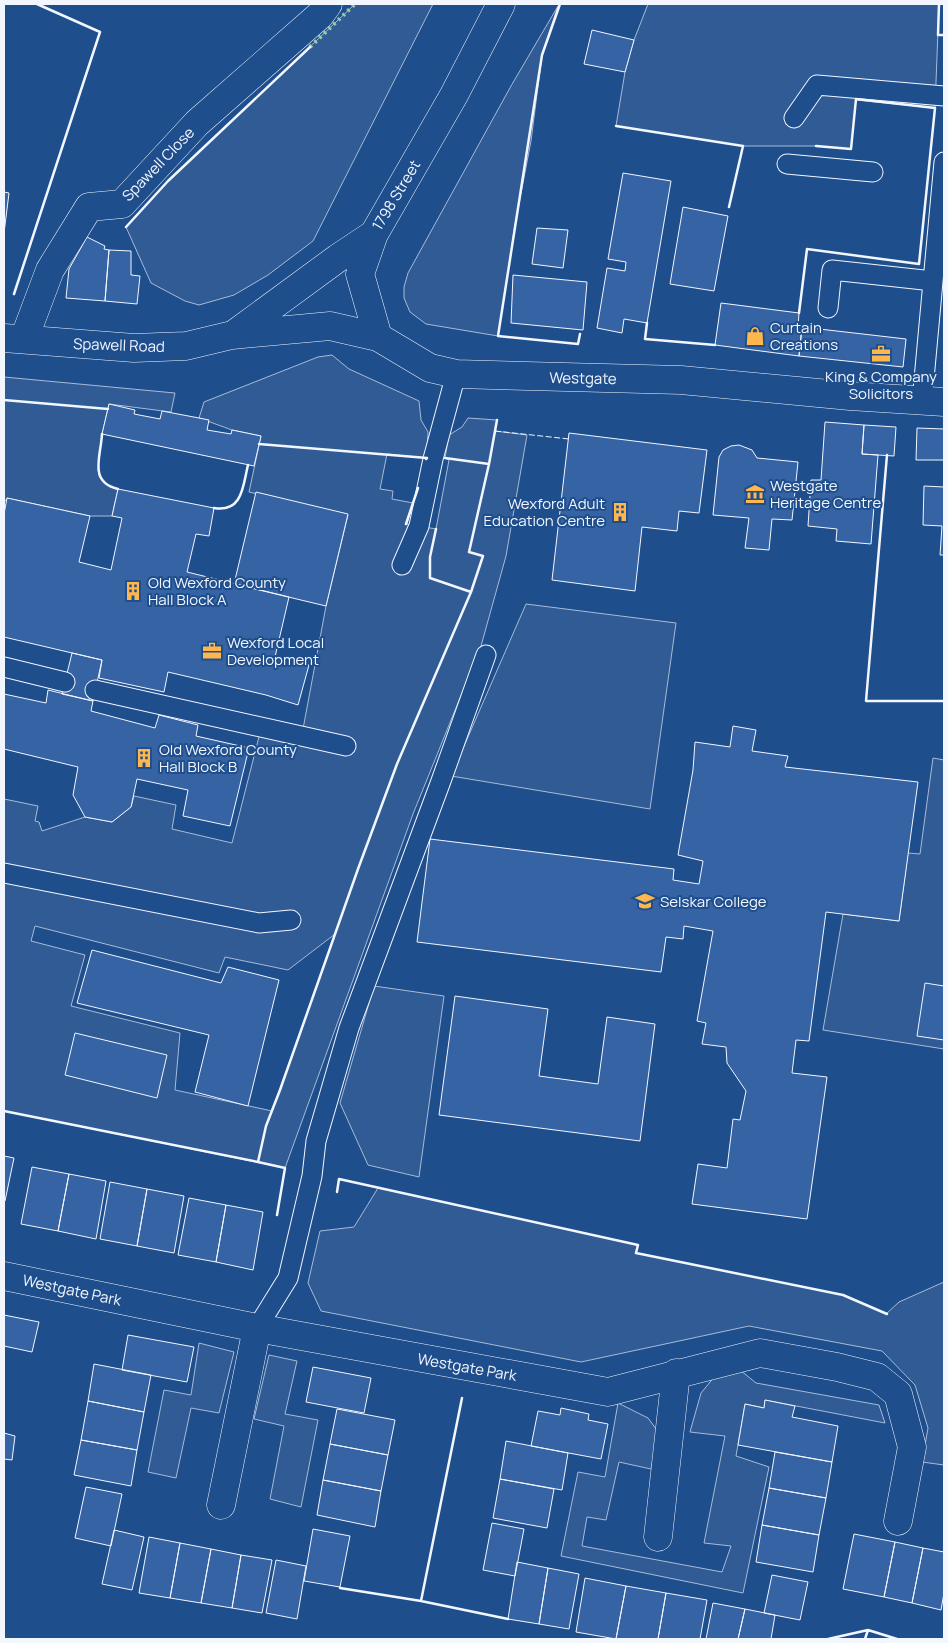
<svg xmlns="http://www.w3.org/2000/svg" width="948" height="1643" viewBox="0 0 948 1643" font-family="Manrope,sans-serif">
<rect width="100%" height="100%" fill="#1f4e8c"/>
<path fill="#305b95" stroke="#a8bbd7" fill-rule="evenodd" d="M 355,4 L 433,4 L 313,241 L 268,275 L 234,295 L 199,305 L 185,301 L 151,283 L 126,227 L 168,181 Z
M 648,4 L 939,4 L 935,108 L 856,100 L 851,149 L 816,146 L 743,146 L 616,126 L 625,72 L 634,40 Z
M 558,6 L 542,55 L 531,141 L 515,225 L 498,336 L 426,324 L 410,312 L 404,298 L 404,287 L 408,273 L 511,86 Z
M 332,355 L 349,369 L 419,401 L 421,420 L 428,432 L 427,458 L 387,454 L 380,489 L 393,491 L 392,499 L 413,503 L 407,524 L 436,529 L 449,460 L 445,458 L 449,435 L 462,427 L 468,418 L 497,420 L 495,431 L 527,435 L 506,556 L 481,646 L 413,814 L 285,1168 L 4,1111 L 4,799 L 38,806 L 35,821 L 39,822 L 42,831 L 85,817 L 112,822 L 131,807 L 134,796 L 176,805 L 172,829 L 232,843 L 263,721 L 303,729 L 326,606 L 348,515 L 249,492 L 261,436 L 232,430 L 199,418 L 204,402 L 318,357 ZM 35,926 L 219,973 L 225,957 L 288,970 L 335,934 L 272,1111 L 175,1090 L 180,1033 L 71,1006 L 85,955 L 31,941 Z
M 4,377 L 175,393 L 171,412 L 109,404 L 102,434 L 98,469 L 99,476 L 103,482 L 111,487 L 118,489 L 112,516 L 90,516 L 7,498 L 4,503 Z
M 526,604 L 676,623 L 650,809 L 451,776 Z
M 933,758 L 944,760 L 944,1049 L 823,1030 L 843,914 L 899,921 L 908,853 L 920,854 Z
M 374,986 L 444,996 L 419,1177 L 368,1165 L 340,1103 Z
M 378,1188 L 638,1245 L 636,1253 L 843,1295 L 886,1314 L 899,1302 L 944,1282 L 944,1465 L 922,1462 L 928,1428 L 915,1385 L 882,1351 L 749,1326 L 581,1362 L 321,1311 L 308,1283 L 320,1231 L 354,1227 Z
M 199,1343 L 234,1352 L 219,1413 L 191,1408 L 176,1478 L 148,1472 L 164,1390 L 191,1395 Z
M 269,1355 L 297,1361 L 285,1414 L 318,1420 L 301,1507 L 270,1499 L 284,1426 L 254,1419 Z
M 740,1370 L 756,1383 L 879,1405 L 885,1423 L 765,1400 L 764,1408 L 745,1404 L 736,1456 L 769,1467 L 743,1593 L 561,1556 L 578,1472 L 605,1477 L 618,1403 L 648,1418 L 659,1433 L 651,1469 L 619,1462 L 606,1520 L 587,1517 L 582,1546 L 722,1572 L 731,1546 L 704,1543 L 725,1436 L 690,1432 L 701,1393 L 715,1376 Z"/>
<path fill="#3563a3" stroke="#f2f6ff" d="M 592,30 L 634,40 L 625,72 L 584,64 Z
M 623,173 L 671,181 L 647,323 L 624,319 L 622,333 L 597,328 L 607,268 L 625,271 L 626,262 L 608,259 Z
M 4,192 L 9,193 L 4,233 Z
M 683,207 L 728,216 L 714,291 L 670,284 Z
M 537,228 L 568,230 L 563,268 L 532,264 Z
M 87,237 L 105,246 L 104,249 L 109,250 L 105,301 L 66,298 L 69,269 Z
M 109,250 L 131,251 L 131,275 L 140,276 L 137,304 L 105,301 Z
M 513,275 L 587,282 L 583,330 L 511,323 Z
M 721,303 L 799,313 L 798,327 L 802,327 L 799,356 L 715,345 Z
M 802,327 L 906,339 L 903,367 L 799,356 Z
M 109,404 L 135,410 L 134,414 L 160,419 L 162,411 L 199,418 L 209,420 L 207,430 L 231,434 L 232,430 L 261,436 L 254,466 L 102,434 Z
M 825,422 L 864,425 L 862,454 L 878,455 L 871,544 L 836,541 L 837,529 L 808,526 L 811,480 L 821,480 Z
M 864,425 L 896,427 L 894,456 L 862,454 Z
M 917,428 L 944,429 L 944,460 L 916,460 Z
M 569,433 L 707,450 L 699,513 L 679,511 L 677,531 L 642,527 L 635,591 L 552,580 Z
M 739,445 L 752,450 L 757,458 L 798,462 L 792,520 L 772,519 L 769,550 L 745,548 L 749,518 L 713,515 L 719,457 L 723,450 L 731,446 Z
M 924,486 L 944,487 L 944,555 L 940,555 L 942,526 L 923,525 Z
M 118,489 L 214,508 L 209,536 L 196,534 L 187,572 L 289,597 L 275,657 L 309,665 L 298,705 L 266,695 L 168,672 L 164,692 L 99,678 L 102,660 L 4,637 L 4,514 L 7,498 L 90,516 L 79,562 L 111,570 L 122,518 L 112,516 Z
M 256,492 L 348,514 L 326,606 L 234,584 Z
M 72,653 L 102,660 L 93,701 L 62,694 Z
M 48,690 L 93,701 L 91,711 L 155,728 L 159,715 L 198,725 L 196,736 L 249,748 L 230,826 L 183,816 L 188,790 L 137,779 L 131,807 L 112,822 L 85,817 L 73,795 L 78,767 L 4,749 L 4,694 L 46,703 Z
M 733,726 L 756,730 L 752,751 L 788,756 L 785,767 L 918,782 L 899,921 L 826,912 L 809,1041 L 796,1040 L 792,1073 L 827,1077 L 807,1219 L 692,1204 L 698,1164 L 727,1168 L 733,1119 L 740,1120 L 746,1091 L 727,1063 L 726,1047 L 702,1044 L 706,1023 L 697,1021 L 713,931 L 684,926 L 683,939 L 666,937 L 661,972 L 417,942 L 430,839 L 674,869 L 673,880 L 699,884 L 703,861 L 678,855 L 693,770 L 695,742 L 730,747 Z
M 92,950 L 221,983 L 228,967 L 279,980 L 248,1106 L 195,1092 L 209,1035 L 77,1003 Z
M 925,983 L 944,986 L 944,1040 L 917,1036 Z
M 455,996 L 548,1009 L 539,1076 L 598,1084 L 607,1017 L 655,1024 L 640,1141 L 439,1115 Z
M 75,1033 L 167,1055 L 157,1098 L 65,1075 Z
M 4,1156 L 14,1158 L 5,1201 L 4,1201 Z
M 32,1167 L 69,1174 L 58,1231 L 21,1224 Z
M 69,1174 L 106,1181 L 96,1239 L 58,1231 Z
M 110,1182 L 147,1189 L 137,1246 L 100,1239 Z
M 147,1189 L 184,1196 L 174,1253 L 137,1246 Z
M 189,1198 L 226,1205 L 216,1262 L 178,1255 Z
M 226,1205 L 263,1212 L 253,1270 L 216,1262 Z
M 4,1315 L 39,1322 L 32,1352 L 4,1346 Z
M 128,1335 L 194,1347 L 187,1382 L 122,1370 Z
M 94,1364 L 151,1375 L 144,1412 L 88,1401 Z
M 313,1367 L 371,1378 L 364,1413 L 306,1402 Z
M 765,1400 L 795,1406 L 792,1417 L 838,1426 L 832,1462 L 738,1445 L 745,1404 L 764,1408 Z
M 88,1401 L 144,1412 L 137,1450 L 81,1440 Z
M 561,1408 L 589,1414 L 588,1420 L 608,1424 L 601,1459 L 531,1446 L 538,1411 L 560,1415 Z
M 337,1409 L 395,1420 L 388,1455 L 330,1444 Z
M 4,1433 L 15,1436 L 12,1460 L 4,1459 Z
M 81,1440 L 137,1450 L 131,1486 L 74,1475 Z
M 506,1441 L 568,1453 L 562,1490 L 500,1479 Z
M 330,1444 L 388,1455 L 381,1491 L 323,1480 Z
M 775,1452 L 832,1462 L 826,1498 L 769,1488 Z
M 500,1479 L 554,1489 L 547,1528 L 493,1518 Z
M 323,1480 L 381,1491 L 375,1527 L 317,1515 Z
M 86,1487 L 122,1494 L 111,1546 L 75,1538 Z
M 769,1488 L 826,1498 L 819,1535 L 762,1525 Z
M 492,1523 L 524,1529 L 515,1576 L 483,1570 Z
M 762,1525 L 819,1535 L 813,1572 L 756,1562 Z
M 313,1529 L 350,1536 L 340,1587 L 304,1581 Z
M 114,1530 L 144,1537 L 132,1590 L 102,1584 Z
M 854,1534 L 895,1542 L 884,1597 L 843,1589 Z
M 149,1537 L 180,1543 L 170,1598 L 139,1593 Z
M 895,1542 L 923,1548 L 912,1603 L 884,1597 Z
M 180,1543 L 211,1549 L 201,1603 L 170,1598 Z
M 923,1548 L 944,1552 L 944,1593 L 941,1610 L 912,1603 Z
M 211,1549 L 241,1555 L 232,1608 L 201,1603 Z
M 241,1555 L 272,1560 L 262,1613 L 232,1608 Z
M 276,1560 L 306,1566 L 297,1619 L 266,1613 Z
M 517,1562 L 548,1568 L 539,1624 L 508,1619 Z
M 548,1568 L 579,1574 L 569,1629 L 539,1624 Z
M 772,1575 L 808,1582 L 800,1620 L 764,1613 Z
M 585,1578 L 626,1586 L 616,1639 L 576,1632 Z
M 626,1586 L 666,1593 L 658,1639 L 616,1639 Z
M 666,1593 L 707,1600 L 700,1639 L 658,1639 Z
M 713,1603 L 745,1609 L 738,1639 L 706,1639 Z
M 745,1609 L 775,1615 L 771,1639 L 738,1639 Z"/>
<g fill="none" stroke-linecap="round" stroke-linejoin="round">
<g stroke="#f2f6ff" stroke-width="21">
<path id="lane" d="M 794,118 L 817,85 L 944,96
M 787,164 L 873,172
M 828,308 L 832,270 L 933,281
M 922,401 L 944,162
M 402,565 L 419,526 L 433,459 L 456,374
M 4,667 L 65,682
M 95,690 L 346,746
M 4,873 L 259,923 L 291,920
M 257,1328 L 288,1278 L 312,1176 L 316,1141 L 349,1028 L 441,781 L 486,655"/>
</g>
<g stroke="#f2f6ff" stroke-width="29">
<path id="street" d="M 24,339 L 50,270 L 89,207 L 122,204 L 197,123 L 320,15 L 328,4
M 4,1276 L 257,1328 L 608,1392 L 760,1353 L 837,1367 L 877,1377 L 898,1394 L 912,1447 L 898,1521
M 221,1505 L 257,1328
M 658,1537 L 676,1373"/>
</g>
<g stroke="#f2f6ff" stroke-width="29">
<path id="secondary" d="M 374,234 L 360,274 L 378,337
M 233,335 L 338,258 L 374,234 L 454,95 L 501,4
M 4,338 L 134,348 L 186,346 L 232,335 L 330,326 L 378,337 L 430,368 L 456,374 L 681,380 L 850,396 L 944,402"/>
</g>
<use href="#lane" stroke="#1f4e8c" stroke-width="19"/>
<use href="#street" stroke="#1f4e8c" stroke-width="28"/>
<use href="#secondary" stroke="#1f4e8c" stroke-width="28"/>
<path stroke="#97c8a6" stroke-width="4" stroke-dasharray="2.5 4" stroke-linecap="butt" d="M 310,47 L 355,4"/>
<path stroke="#f2f6ff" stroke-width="1" stroke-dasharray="6 2.5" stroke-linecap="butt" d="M 495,431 L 569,439"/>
<path stroke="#f2f6ff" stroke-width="2.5" d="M 560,4 L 542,55 L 498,336 L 578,344 L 580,334
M 939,4 L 938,35 L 944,35
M 616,126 L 743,146 L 729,207
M 126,227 L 168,181 L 310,47
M 14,294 L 100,32 L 37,4
M 799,313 L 807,249 L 919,264 L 935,108 L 856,99 L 851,149 L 816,146
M 647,323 L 645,339 L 715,345
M 4,400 L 108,409
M 102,434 C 101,456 88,482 118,489
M 259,444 L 427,458 L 426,459
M 887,455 L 866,701 L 944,701
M 445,458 L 489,464
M 214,508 C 243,513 243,485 248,465
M 406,524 L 418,488
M 471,592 L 483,556 L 469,552 L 489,464 L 497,420
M 4,1111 L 258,1162 L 266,1126 L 280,1090 L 358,869 L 397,764 L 471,592 L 430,578 L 430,557 L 436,529
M 258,1162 L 285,1168 L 277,1215
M 337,1192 L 339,1179 L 638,1245 L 636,1253 L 843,1295 L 887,1314
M 340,1588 L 421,1601 L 508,1619
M 421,1601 L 462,1398
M 828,1639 L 868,1630 L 897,1639
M 865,1639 L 868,1630"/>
</g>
<defs>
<g id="shop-bare" transform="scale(1.5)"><path d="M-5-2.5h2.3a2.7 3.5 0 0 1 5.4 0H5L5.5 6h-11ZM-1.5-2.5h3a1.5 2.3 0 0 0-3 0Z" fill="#ffb74d" stroke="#1f4e8c" stroke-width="2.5" paint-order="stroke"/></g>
<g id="office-bare" transform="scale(1.5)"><path d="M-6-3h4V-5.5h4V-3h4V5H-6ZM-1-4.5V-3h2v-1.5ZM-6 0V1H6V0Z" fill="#ffb74d" stroke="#1f4e8c" stroke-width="2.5" paint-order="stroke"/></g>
<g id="museum-bare" transform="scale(1.5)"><path d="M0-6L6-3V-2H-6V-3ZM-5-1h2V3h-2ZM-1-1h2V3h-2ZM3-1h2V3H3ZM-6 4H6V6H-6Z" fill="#ffb74d" stroke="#1f4e8c" stroke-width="2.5" paint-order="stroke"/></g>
<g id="building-bare" transform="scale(1.5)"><path d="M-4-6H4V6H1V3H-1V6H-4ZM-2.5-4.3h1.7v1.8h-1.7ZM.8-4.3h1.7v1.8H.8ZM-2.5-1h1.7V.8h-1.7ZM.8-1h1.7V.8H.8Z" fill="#ffb74d" stroke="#1f4e8c" stroke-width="2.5" paint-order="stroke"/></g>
<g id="school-bare" transform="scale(1.5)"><path d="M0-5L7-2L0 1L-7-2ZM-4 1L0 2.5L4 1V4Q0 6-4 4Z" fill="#ffb74d" stroke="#1f4e8c" stroke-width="2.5" paint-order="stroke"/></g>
</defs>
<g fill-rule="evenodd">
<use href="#shop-bare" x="755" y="336"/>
<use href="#office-bare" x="881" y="354"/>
<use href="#museum-bare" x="755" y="494"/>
<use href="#building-bare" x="620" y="512"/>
<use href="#building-bare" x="133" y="591"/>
<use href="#office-bare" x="212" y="651"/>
<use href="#building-bare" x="144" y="758"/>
<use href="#school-bare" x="645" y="901"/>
</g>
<g text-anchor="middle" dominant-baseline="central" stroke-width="4" stroke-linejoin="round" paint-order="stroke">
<g font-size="15" fill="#f2f6ff" stroke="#1f4e8c">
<text transform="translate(158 164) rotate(-46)">Spawell Close</text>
<text transform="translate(396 195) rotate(-59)">1798 Street</text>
<text transform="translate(119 345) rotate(2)">Spawell Road</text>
<text transform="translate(583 378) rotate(1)">Westgate</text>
<text transform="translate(72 1290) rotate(12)">Westgate Park</text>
<text transform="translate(467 1367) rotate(10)">Westgate Park</text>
</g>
<g font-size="15" fill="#f2f6ff" stroke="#1f4e8c" text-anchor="start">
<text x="770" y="327">Curtain<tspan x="770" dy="17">Creations</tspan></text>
<text x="881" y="376" text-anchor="middle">King &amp; Company<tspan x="881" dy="17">Solicitors</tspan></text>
<text x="770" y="485">Westgate<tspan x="770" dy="17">Heritage Centre</tspan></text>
<text x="605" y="503" text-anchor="end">Wexford Adult<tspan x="605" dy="17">Education Centre</tspan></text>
<text x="148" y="582">Old Wexford County<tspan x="148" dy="17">Hall Block A</tspan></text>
<text x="227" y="642">Wexford Local<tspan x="227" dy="17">Development</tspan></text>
<text x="159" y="749">Old Wexford County<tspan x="159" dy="17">Hall Block B</tspan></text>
<text x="660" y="901">Selskar College</text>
</g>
</g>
<rect width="948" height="1643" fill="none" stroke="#f2f6ff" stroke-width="10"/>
</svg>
